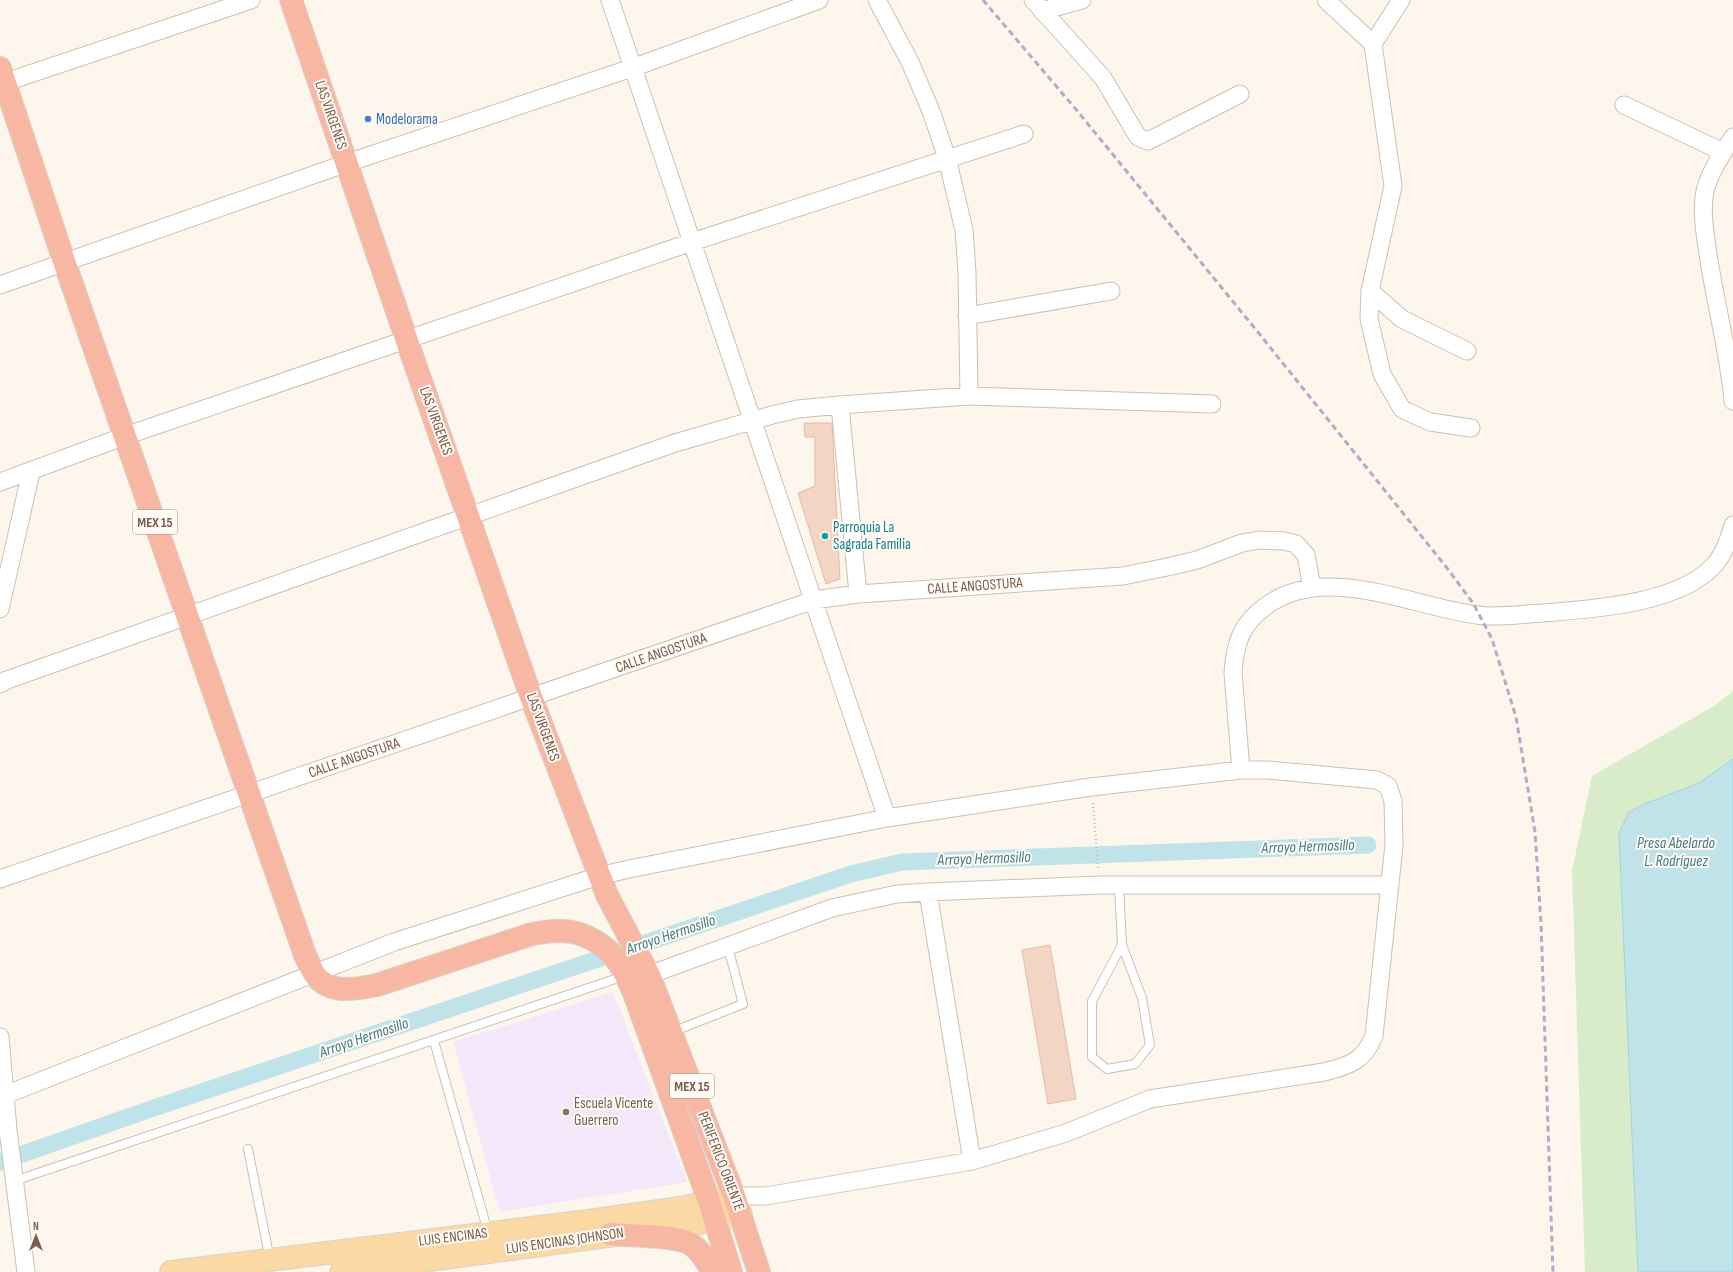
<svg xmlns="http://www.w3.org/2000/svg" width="1733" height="1272" viewBox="0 0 1733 1272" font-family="'Sofia Sans Condensed',sans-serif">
<rect width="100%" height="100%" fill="#fdf6ec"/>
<path fill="#f3e8fa" d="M 613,992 L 687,1182 L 500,1212 L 453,1042 Z"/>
<path fill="#d8ecc9" d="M 1733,691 L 1733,1272 L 1585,1272 L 1572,871 L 1592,776 L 1714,706 Z"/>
<path fill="#bfe3e8" stroke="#a5d3da" d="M 1733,759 L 1733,1272 L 1638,1272 L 1619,833 L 1629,812 L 1647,803 L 1699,783 Z"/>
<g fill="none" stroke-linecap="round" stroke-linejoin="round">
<path stroke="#bfe3e8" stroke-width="17" d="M 0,1162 L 148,1110 L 851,874 L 902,862 L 1368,845"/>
</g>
<path fill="#f3d5c3" stroke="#e6bba3" d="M 804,423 L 832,423 L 840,579 L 826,584 L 798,493 L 815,486 L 815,437 L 805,437 Z
M 1050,945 L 1076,1099 L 1048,1104 L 1022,950 Z"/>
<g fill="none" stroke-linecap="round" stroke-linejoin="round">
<g stroke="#d1beb0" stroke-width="10">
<path id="lane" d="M 1119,885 L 1122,945 L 1142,998 L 1150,1045 L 1135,1064 L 1107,1069 L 1092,1057 L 1092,1001 L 1122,945
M 672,1032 L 743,1004 L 728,947
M 434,1041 L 488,1232
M 248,1149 L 270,1260
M 14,1181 L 624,976"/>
</g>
<g stroke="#d1beb0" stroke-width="19">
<path id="street" d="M 610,0 L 887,818
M 877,0 L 910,62 L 931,111 L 947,158 L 964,230 L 967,272 L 969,396
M 1033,0 L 1103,78 L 1138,137 L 1148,141 L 1240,94
M 1326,0 L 1373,44
M 1401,0 L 1373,44 L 1393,186 L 1370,291 L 1369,319 L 1382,374 L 1402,409 L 1430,422 L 1471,428
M 1042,11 L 1082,0
M 0,84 L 251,0
M 1624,105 L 1723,152
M 1733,137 C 1723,153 1710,171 1705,191 C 1701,211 1705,234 1708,254 C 1715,303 1729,352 1733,401
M 0,285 L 347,163 L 632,68 L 819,0
M 1370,291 L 1402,319 L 1467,351
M 967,316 L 1111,291
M 840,405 L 858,594
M 0,482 L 125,436 L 692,242 L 1024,134
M 0,609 L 31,472
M 0,684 L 7,680 L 610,466 L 675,443 L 772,415 L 798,409 L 840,405 L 969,396 L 1212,404
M 1241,770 L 1233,673 C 1235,643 1241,624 1266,606 C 1325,562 1413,607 1477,615 C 1498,618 1521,614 1543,613 C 1593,609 1682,604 1716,563 C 1725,552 1729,538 1733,525
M 0,879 L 814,600 L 858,594 L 1123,576 L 1172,566 L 1197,560 L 1242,543 L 1259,540 L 1284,541 L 1296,544 L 1306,555 L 1312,588
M 928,892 L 972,1161
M 649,975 L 832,908 L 897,894 L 928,892 L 1100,885 L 1389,885
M 0,1037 L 8,1130 L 26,1272
M 5,1095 L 394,942 L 599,876 L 629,869 L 887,818 L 1091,787 L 1241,770 L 1268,770 L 1377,780 L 1388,786 L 1393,801 L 1394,845 L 1374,1036 C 1364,1061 1349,1066 1324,1072 L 1150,1099 L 1066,1133 L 972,1161 L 766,1196 L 734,1196"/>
</g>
<g stroke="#dad1cd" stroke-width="24">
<path id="primary" d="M 171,1272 L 589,1221 L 681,1208 L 734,1196
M 341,1272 L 689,1225 L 741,1214"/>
</g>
<g stroke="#dad1cd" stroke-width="24">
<path id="highway" d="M 291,0 L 407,341 L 531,697 L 607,895 L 649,975 L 734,1196 L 759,1272
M 0,68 L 64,261 L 305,955 C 308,961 311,969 315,975 C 330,995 357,989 377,985 L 532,934 C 545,932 560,929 572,932 C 589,935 609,948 618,962 C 625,971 629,983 634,993 L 709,1201 L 731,1272
M 610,1234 C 630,1236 672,1235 689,1243 C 700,1249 707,1262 713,1272"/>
</g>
<path stroke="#d9b8a5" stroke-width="2.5" stroke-dasharray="1 3" stroke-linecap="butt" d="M 1093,803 L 1098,868"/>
<use href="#lane" stroke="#fff" stroke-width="8"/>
<use href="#street" stroke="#fff" stroke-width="17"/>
<use href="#primary" stroke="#fbd9a5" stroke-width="22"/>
<use href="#highway" stroke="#f7b7a3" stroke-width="22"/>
<path stroke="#b9a8c9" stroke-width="3" stroke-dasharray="6 4" stroke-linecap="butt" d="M 983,0 L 1079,113 L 1257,331 L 1447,568 L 1473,603 L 1492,639 L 1516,717 L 1535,832 L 1541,923 L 1553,1272"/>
</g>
<circle fill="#3f7fe0" stroke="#fffaf3" stroke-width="1.5" cx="368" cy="119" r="4"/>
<circle fill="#0f9aa8" stroke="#fffaf3" stroke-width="1.5" cx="825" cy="536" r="4"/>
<circle fill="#8d6e63" stroke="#fffaf3" stroke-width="1.5" cx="566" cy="1112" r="4"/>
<g text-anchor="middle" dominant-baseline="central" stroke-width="4" stroke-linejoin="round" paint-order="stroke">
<g fill="#fffaf3" stroke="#a28b7f" stroke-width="1">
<rect x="133" y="510" width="44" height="24" rx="3"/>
<rect x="670" y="1074" width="44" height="24" rx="3"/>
</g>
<g font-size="14" font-weight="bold" fill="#7a5c4d">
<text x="155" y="522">MEX 15</text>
<text x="692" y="1086">MEX 15</text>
</g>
<g font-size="15" fill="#7a5c4d" stroke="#fffaf3">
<text transform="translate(331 115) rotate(71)">LAS VIRGENES</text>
<text transform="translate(436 421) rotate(70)">LAS VIRGENES</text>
<text transform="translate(975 586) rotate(-4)">CALLE ANGOSTURA</text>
<text transform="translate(661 653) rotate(-19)">CALLE ANGOSTURA</text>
<text transform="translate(543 727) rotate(70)">LAS VIRGENES</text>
<text transform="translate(354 758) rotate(-19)">CALLE ANGOSTURA</text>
<text transform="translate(721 1161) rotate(69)">PERIFERICO ORIENTE</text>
<text transform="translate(453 1237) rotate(-7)">LUIS ENCINAS</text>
<text transform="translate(565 1241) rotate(-8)">LUIS ENCINAS JOHNSON</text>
</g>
<g font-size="15" fill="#366cbe" stroke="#fffaf3" text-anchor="start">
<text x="376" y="119">Modelorama</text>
</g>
<g font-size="15" fill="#0d838f" stroke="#fffaf3" text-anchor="start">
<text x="833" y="527">Parroquia La<tspan x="833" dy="17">Sagrada Familia</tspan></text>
</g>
<g font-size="15" fill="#785e54" stroke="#fffaf3" text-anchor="start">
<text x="574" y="1103">Escuela Vicente<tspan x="574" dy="17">Guerrero</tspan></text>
</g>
<g font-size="16" font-style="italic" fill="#437c86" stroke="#fffaf3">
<text x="1676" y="843">Presa Abelardo<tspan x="1676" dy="18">L. Rodríguez</tspan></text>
<text transform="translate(1308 847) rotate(-2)">Arroyo Hermosillo</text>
<text transform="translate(984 859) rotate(-2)">Arroyo Hermosillo</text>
<text transform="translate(671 935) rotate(-19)">Arroyo Hermosillo</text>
<text transform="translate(364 1038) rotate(-19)">Arroyo Hermosillo</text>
</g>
</g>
<g transform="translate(36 1236)" stroke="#fffaf3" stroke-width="3" paint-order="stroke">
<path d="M0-3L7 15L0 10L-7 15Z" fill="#7a5c4d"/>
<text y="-6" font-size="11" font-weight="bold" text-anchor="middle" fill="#7a5c4d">N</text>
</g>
</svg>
